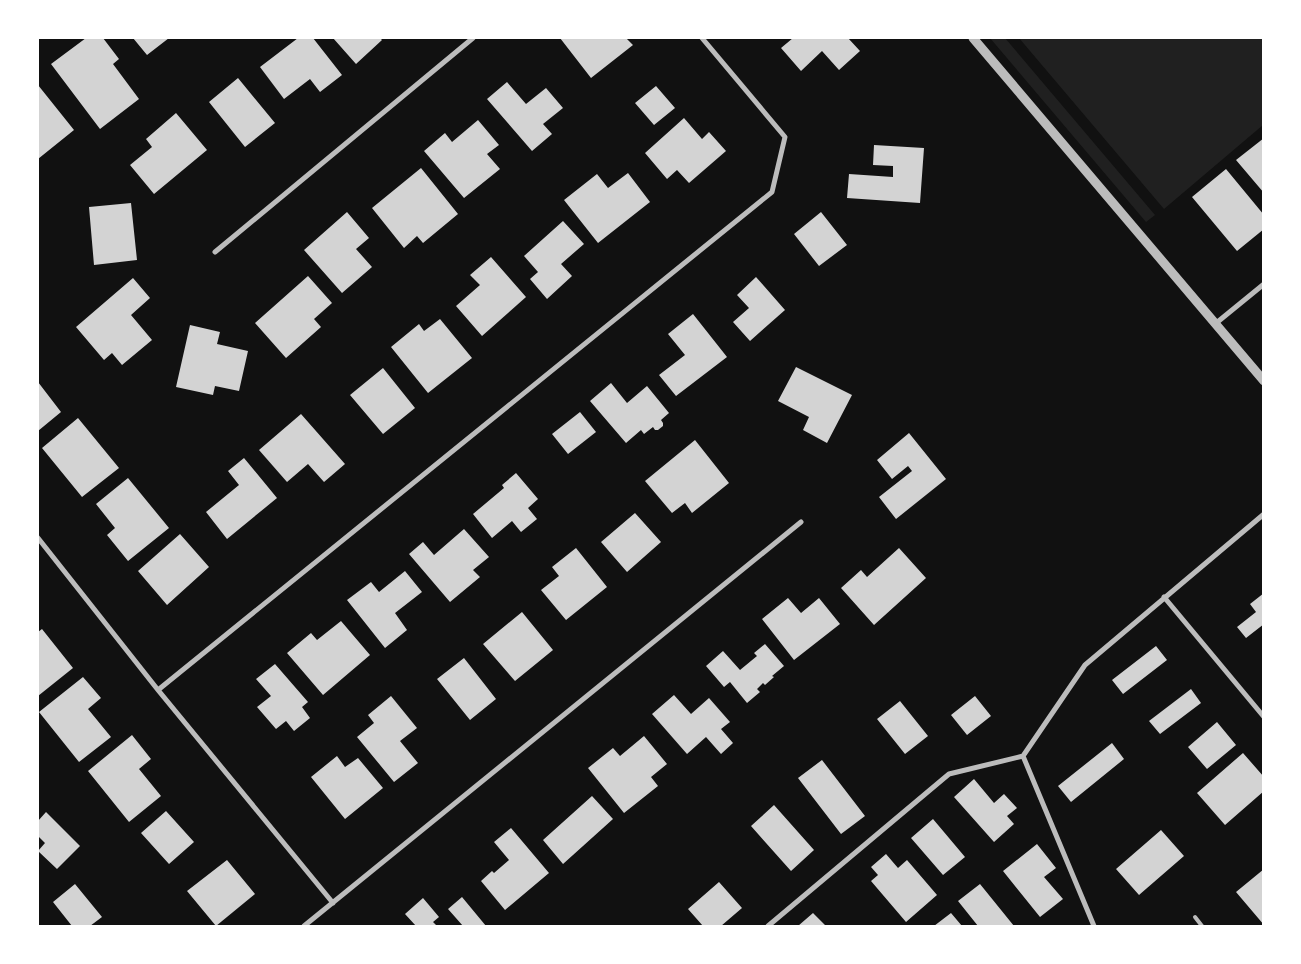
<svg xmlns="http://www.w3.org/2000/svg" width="1301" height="964" viewBox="0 0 1301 964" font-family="Manrope,sans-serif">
<rect width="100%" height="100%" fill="#111"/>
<path fill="#202020" d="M 990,38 L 1005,38 L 1155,215 L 1146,222 Z
M 1019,38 L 1263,38 L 1263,125 L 1164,209 Z"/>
<path fill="#d3d3d3" d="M 86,38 L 103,38 L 119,59 L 113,64 L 139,99 L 100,129 L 51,64 Z
M 133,38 L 169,38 L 147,55 Z
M 298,38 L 313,38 L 342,75 L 320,92 L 310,79 L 284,99 L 260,67 Z
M 333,38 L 380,38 L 382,40 L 356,64 Z
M 560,38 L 626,38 L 633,45 L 591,78 Z
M 793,38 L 848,38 L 860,51 L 839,70 L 822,51 L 801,71 L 781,48 Z
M 238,78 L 275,123 L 245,147 L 209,102 Z
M 507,82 L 526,104 L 546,88 L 563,108 L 543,124 L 552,134 L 532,151 L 487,99 Z
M 38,85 L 74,130 L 38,159 Z
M 656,86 L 675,108 L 654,125 L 635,103 Z
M 176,113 L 207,150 L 154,194 L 130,165 L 152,147 L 146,139 Z
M 684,118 L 702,139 L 709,132 L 726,151 L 689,183 L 677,170 L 667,179 L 645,153 Z
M 478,120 L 499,145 L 487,154 L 500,169 L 464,198 L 424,151 L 445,133 L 452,142 Z
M 1264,138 L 1264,193 L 1236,160 Z
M 874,145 L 924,148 L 920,203 L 847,198 L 849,174 L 893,177 L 893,166 L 873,165 Z
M 421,168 L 458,214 L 423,243 L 417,236 L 404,248 L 372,208 Z
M 1226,169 L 1264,215 L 1264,229 L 1237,251 L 1192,197 Z
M 628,173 L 650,202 L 598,243 L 564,200 L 597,174 L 608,188 Z
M 131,203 L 137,260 L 94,265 L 89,207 Z
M 347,212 L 369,238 L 356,249 L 372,267 L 342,293 L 304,250 Z
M 821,212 L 847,245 L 819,266 L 794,234 Z
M 563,221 L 584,244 L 561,264 L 572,276 L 547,299 L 530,279 L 538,272 L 524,256 Z
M 491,257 L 526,297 L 482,336 L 456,306 L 480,285 L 470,275 Z
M 308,276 L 332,303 L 314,319 L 321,327 L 286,358 L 255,323 Z
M 756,277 L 785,310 L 750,341 L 733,322 L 749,308 L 737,295 Z
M 133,278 L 150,298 L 131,315 L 152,340 L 122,365 L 112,353 L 104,360 L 76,327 Z
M 693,314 L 727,357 L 676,396 L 659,375 L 685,355 L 668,334 Z
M 440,319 L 472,358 L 428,393 L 391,347 L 419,324 L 424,331 Z
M 190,325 L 220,332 L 217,344 L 248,351 L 239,391 L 215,386 L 213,395 L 176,387 Z
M 796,367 L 852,395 L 827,443 L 803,430 L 809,417 L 778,401 Z
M 383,368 L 415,408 L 383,434 L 350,395 Z
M 38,382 L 61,412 L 38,431 Z
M 611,383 L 627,403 L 647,386 L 669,413 L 661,420 L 663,423 L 663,426 L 658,430 L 655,430 L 653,427 L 644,434 L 641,430 L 626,443 L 590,401 Z
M 580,412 L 596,432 L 568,454 L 552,434 Z
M 301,414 L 345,464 L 324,482 L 308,464 L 287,482 L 259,450 Z
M 78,418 L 119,468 L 82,497 L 42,448 Z
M 909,433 L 946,479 L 896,519 L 879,497 L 912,471 L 908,466 L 892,479 L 877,460 Z
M 695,440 L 729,483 L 692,513 L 685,503 L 672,513 L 645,481 Z
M 244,458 L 277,498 L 227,539 L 206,512 L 239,485 L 228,471 Z
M 516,473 L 538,499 L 528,508 L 537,519 L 521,532 L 512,521 L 492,538 L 473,514 L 504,488 L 502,485 Z
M 128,478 L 169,528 L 128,561 L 107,535 L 115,528 L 96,504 Z
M 635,513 L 661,542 L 627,572 L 601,542 Z
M 464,529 L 489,557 L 473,570 L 480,577 L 450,602 L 409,554 L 423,542 L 434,555 Z
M 180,534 L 209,567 L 167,605 L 138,571 Z
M 576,548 L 607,587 L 566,620 L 541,590 L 559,576 L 552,567 Z
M 899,548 L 926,578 L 874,625 L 841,588 L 861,570 L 867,577 Z
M 405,571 L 422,592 L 395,613 L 407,630 L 385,648 L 347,600 L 371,582 L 379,592 Z
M 1264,593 L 1264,624 L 1246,638 L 1237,627 L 1256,612 L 1250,604 Z
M 788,598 L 801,613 L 819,598 L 840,624 L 794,660 L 762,619 Z
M 522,612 L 553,650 L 515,681 L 483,644 Z
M 341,621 L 370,655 L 323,695 L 287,653 L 311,633 L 317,640 Z
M 42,629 L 73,668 L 38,696 L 38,632 Z
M 765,644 L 784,666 L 772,676 L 774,677 L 765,685 L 763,683 L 757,689 L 760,692 L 747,703 L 730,682 L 724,687 L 706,666 L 723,651 L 740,670 L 757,656 L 754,653 Z
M 1156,646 L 1167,660 L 1123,694 L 1112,680 Z
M 464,658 L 496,699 L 470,720 L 437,679 Z
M 275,664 L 308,702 L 302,707 L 310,718 L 294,731 L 286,721 L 276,729 L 257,707 L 271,696 L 256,679 Z
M 83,677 L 101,698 L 88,709 L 111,737 L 79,762 L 39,712 Z
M 1191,689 L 1201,703 L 1160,734 L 1149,721 Z
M 674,695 L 691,714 L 709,698 L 730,722 L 721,729 L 733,743 L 721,754 L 706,737 L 687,754 L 652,714 Z
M 391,696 L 417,728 L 400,741 L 418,763 L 394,782 L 357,737 L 374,723 L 368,715 Z
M 975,696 L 991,716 L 967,735 L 951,715 Z
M 900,701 L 928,736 L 905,754 L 877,719 Z
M 1217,722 L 1236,745 L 1207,769 L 1188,747 Z
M 132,735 L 151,759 L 139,769 L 161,796 L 129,822 L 88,771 Z
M 644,736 L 667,764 L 651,777 L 658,786 L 624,813 L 588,768 L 613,748 L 620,756 Z
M 1112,743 L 1124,759 L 1071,802 L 1058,786 Z
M 1243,753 L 1264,777 L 1264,791 L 1225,825 L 1197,793 Z
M 337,756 L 345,767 L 358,758 L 383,788 L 345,819 L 311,777 Z
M 822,760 L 865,816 L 841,834 L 798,778 Z
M 974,779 L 994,803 L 1004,794 L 1017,808 L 1007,816 L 1014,824 L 994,842 L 954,797 Z
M 592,796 L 613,819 L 563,864 L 543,840 Z
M 774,805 L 814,850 L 791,871 L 751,826 Z
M 166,811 L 194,842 L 169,864 L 141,833 Z
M 46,812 L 80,846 L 57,869 L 38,851 L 45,843 L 38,836 L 38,821 Z
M 933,819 L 965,857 L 943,875 L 911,838 Z
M 511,828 L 549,873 L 505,910 L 481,881 L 492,871 L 494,873 L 509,860 L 494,842 Z
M 1161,830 L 1184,856 L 1139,895 L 1116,869 Z
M 1037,844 L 1056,868 L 1044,877 L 1063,899 L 1040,917 L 1003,871 Z
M 886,854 L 898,868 L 907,860 L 937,895 L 906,922 L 871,881 L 878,875 L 871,867 Z
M 227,860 L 255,894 L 216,926 L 187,891 Z
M 1264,869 L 1264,925 L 1236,892 Z
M 719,882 L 742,908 L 721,926 L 703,926 L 688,909 Z
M 75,884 L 102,917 L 90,926 L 72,926 L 53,902 Z
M 980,884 L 1014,926 L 978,926 L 958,901 Z
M 462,897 L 486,926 L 463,926 L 448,909 Z
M 423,898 L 439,917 L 433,922 L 437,926 L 416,926 L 405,914 Z
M 813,913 L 826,926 L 798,926 Z
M 951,913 L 962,926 L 934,926 Z"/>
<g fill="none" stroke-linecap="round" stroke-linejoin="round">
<path stroke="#bcbcbc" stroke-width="4" d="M 1195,917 L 1202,926"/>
<path stroke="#bcbcbc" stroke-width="5" d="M 215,252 L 473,38
M 1215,324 L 1264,284
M 38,538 L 158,690 L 333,903
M 1164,597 L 1264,717
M 158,690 L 772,192 L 785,137 L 702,38
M 1023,756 L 1085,665 L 1264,514
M 304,926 L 801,522
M 768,926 L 949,774 L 1023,756 L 1094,926"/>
<path stroke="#bcbcbc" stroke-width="9" d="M 973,38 L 1264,381"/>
</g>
<rect width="1301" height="964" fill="none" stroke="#ffffff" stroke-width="78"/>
</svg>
